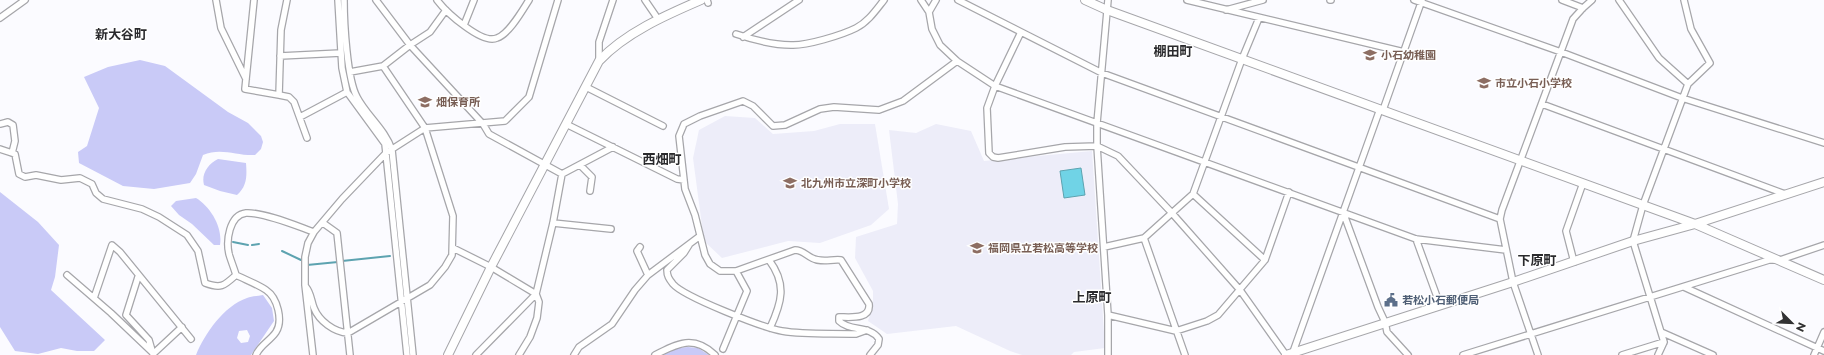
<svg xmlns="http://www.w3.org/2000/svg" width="1824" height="355" viewBox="0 0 1824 355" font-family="Montserrat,'Noto Sans JP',sans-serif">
<rect width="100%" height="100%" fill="#fbfbff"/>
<path fill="#ededf9" d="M 725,116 L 755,118 L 773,134 L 814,131 L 840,124 L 875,124 L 889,209 L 871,225 L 820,243 L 788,241 L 722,258 L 704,241 L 693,158 L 699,130 Z
M 936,124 L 971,131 L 984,161 L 1092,151 L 1105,348 L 1074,352 L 1071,355 L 1022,355 L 1010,351 L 956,326 L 887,334 L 868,321 L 873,305 L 873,291 L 855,258 L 856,237 L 897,224 L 898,204 L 889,130 L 916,133 Z"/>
<path fill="#c9caf7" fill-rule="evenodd" d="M 140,60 L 165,66 L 228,112 L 248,123 L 261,136 L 263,142 L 261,149 L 255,155 C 237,156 221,147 203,155 L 196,174 L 190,183 L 154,189 L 123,186 L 79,163 L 78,152 L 87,146 L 99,108 L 84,77 L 108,67 Z
M 218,159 L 246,163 C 247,176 247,186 237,195 L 220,191 L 204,185 C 201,174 208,164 218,159 Z
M 0,192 L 38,222 L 59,245 L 55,277 L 51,290 L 105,340 L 94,351 L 77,351 L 61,348 L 38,354 L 15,351 L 0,327 Z
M 196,198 C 211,207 223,228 220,245 L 214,245 L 192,224 L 179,215 L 171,206 L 176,201 Z
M 263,295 L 272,308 L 274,321 L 251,355 L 196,355 C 205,333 224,306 247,298 C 252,296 258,296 263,295 ZM 247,330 L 250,336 L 248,342 L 241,343 L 237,338 L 239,331 Z
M 688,347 L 698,348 L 709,355 L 663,355 L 677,348 Z"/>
<path fill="#70d3e6" stroke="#5da3b0" d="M 1081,168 L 1085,195 L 1064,198 L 1060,171 Z"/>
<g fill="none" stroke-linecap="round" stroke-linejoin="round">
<path stroke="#5da3b0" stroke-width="2" d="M 233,242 L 248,245
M 252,245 L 259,244
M 282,251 L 301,260
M 342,261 L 390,256
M 307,265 L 338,262"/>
<g stroke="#a6a6aa" stroke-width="8">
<path id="street" d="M 216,0 L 221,28 L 246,79
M 254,0 L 245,89 L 279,95 L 281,30 L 287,0
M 338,0 L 342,68 L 347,92 L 385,144 L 407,355
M 344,0 C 344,22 347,79 357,97 C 367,116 385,129 392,150 L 413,355
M 376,0 L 410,45 L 483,124 L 489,134 L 562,174
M 437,0 C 446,12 482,45 497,38 C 509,34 522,11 529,0
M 645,0 L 658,19
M 707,0 L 708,3
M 921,0 L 929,12 L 932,29 L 940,45 L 957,61 L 995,86 L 1416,239 L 1506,250
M 958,0 L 1102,73 L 1500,219
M 1187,0 L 1404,52
M 1330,0 L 1331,0
M 1414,0 L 1561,52 L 1682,98 L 1824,143
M 1562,0 L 1583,8
M 1619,0 L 1659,58 L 1688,84
M 1226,10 L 1263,0
M 929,12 L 936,0
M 0,18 L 25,0
M 464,25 L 474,0
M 1021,32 L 995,86 L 987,108 L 989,153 L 993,157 L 998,158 L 1065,147 L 1097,146 L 1118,156 L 1171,212 L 1240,290 L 1286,355
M 736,34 C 754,40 772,45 791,45 C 806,46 842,35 856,28 C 868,22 876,10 884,0
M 743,37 L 799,0
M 280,56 L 341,53
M 599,61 L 599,42 L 613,0
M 350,72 L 383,66 L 410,45 L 430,32 L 446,10
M 586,87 L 663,126
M 279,95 L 289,97 L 294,102 L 307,138
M 1542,104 L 1785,194
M 1383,110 L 1422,0
M 300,117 L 347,92
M 0,124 L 8,122 L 13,125 L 15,141 L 12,153
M 566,124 L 677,179 L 684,180
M 0,149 L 15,154 L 19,174 L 25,177 L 36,175 L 61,180 L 80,178 L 92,184 L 96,193 L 103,199 L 142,209 L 159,217 L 187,235 L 198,251 L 205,283 C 221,289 224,286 236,275
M 580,165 L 592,177 L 590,191
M 562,174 L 613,147
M 1193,194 L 1265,260
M 1343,212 L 1378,307 L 1385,322 L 1387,332 L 1408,355
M 323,223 L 337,233 L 350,355
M 553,223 L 611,229
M 1144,238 L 1185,355
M 1416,239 L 1440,305
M 689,245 L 684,253 L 667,270 C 667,276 669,279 673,284 C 684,297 764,328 782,331 C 806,335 832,333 856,334 L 867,330
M 640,247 L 637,251 L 648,275
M 1104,247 L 1144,238 L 1193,194 L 1242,59 L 1259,18
M 453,248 L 491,267 L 536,294 L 539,302 L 537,318 L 530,337 L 519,355
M 769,260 C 787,284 782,302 770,328
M 1574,262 L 1566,231 L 1583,183
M 67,275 L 111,313 L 153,353
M 138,277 L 126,315 L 149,340 L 153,354 L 182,327
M 306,287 C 311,293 311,300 314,308 C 319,321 334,332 348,333 L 430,285 L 445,267 L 452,255 L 453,216 L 425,128 L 383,66
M 1684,287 L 1824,351
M 94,298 L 112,245 L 120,252 L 191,339
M 1108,315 L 1176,331 L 1207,321 L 1218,315 L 1265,260 L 1289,192
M 1661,332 L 1713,355
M 723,349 L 747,291 L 736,271
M 1293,352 L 1380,109
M 256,355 C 260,345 270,341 276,332 C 283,321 278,298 266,290 C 257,284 246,280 236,275 C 234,268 231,261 229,254 C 226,241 229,215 246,213 C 263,212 297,226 314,232
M 313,355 L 305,285 L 305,257 L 308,243 L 314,232 L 342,199 L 386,153 L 425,128 L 505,121 L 529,97 L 558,0
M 476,355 L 536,294 L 553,223 L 562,174
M 574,355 L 579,347 L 612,324 L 635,290 L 648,275 L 700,236
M 655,355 C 678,343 694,335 715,355
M 870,355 L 878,345 L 879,339 C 870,325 850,332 839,321 L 839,317 C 850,317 871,320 869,304 L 841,260 C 831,259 821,263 812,258 C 806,255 802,250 795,250 L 736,271 L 720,271 L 710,264 L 705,255 L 695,215 L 685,189 L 679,136 L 684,124 L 700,116 L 743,101 L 753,106 L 773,126 L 785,125 L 820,109 L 834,107 L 879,110 L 903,101 L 957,61
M 1108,355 L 1108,315 L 1097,146 L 1097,123 L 1108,0
M 1463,355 L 1769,260 L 1780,260 L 1824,245
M 1538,355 L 1513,282 L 1500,219 L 1502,210 L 1573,19 L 1583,8 L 1592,0
M 1622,355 L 1664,342
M 1658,355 L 1664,342 L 1633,241 L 1643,205 L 1688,84 L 1710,63 L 1691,29 L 1684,0
M 1814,355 L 1824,332"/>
</g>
<g stroke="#a6a6aa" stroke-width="10">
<path id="secondary" d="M 1085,0 L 1107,10 L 1695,224 L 1824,280
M 448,355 L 491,267 L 599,61 C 625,33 666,15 701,0
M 1286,355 L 1513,282 L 1633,241 L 1695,224 L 1824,182"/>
</g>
<use href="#street" stroke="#fff" stroke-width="5.5"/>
<use href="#secondary" stroke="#fff" stroke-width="8"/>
</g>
<defs>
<g id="school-bare" transform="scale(1.08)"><path d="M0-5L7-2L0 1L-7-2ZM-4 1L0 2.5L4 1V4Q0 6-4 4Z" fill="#8d6e63" stroke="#fff" stroke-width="2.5" paint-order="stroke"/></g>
<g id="civic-bare" transform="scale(1.08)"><path d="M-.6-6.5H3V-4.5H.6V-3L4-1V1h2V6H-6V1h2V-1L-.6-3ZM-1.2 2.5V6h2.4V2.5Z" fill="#5c6f8a" stroke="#fff" stroke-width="2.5" paint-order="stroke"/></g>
</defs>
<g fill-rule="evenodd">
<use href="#school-bare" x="1370" y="55"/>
<use href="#school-bare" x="1484" y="83"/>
<use href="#school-bare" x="425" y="102"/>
<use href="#school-bare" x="790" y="183"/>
<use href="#school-bare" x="977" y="248"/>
<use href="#civic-bare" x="1391" y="300"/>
</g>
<g text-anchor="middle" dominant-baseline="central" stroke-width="3" stroke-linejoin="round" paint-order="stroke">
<g font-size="11" font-weight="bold" fill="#785e54" stroke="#fff" text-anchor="start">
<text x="1381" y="55">小石幼稚園</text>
<text x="1495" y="83">市立小石小学校</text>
<text x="436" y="102">畑保育所</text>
<text x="801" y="183">北九州市立深町小学校</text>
<text x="988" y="248">福岡県立若松高等学校</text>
</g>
<g font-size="11" font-weight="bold" fill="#4e5e75" stroke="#fff" text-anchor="start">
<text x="1402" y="300">若松小石郵便局</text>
</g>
<g font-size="13" font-weight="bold" fill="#2a2a2d" stroke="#fff">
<text x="121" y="34">新大谷町</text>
<text x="1173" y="51">棚田町</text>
<text x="662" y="159">西畑町</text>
<text x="1537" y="260">下原町</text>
<text x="1092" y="297">上原町</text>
</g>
</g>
<g transform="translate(1792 323) rotate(114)" stroke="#ffffff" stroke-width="3" paint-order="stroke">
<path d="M0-3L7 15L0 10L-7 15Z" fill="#323233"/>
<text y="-6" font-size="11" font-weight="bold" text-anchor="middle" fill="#323233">N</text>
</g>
</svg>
